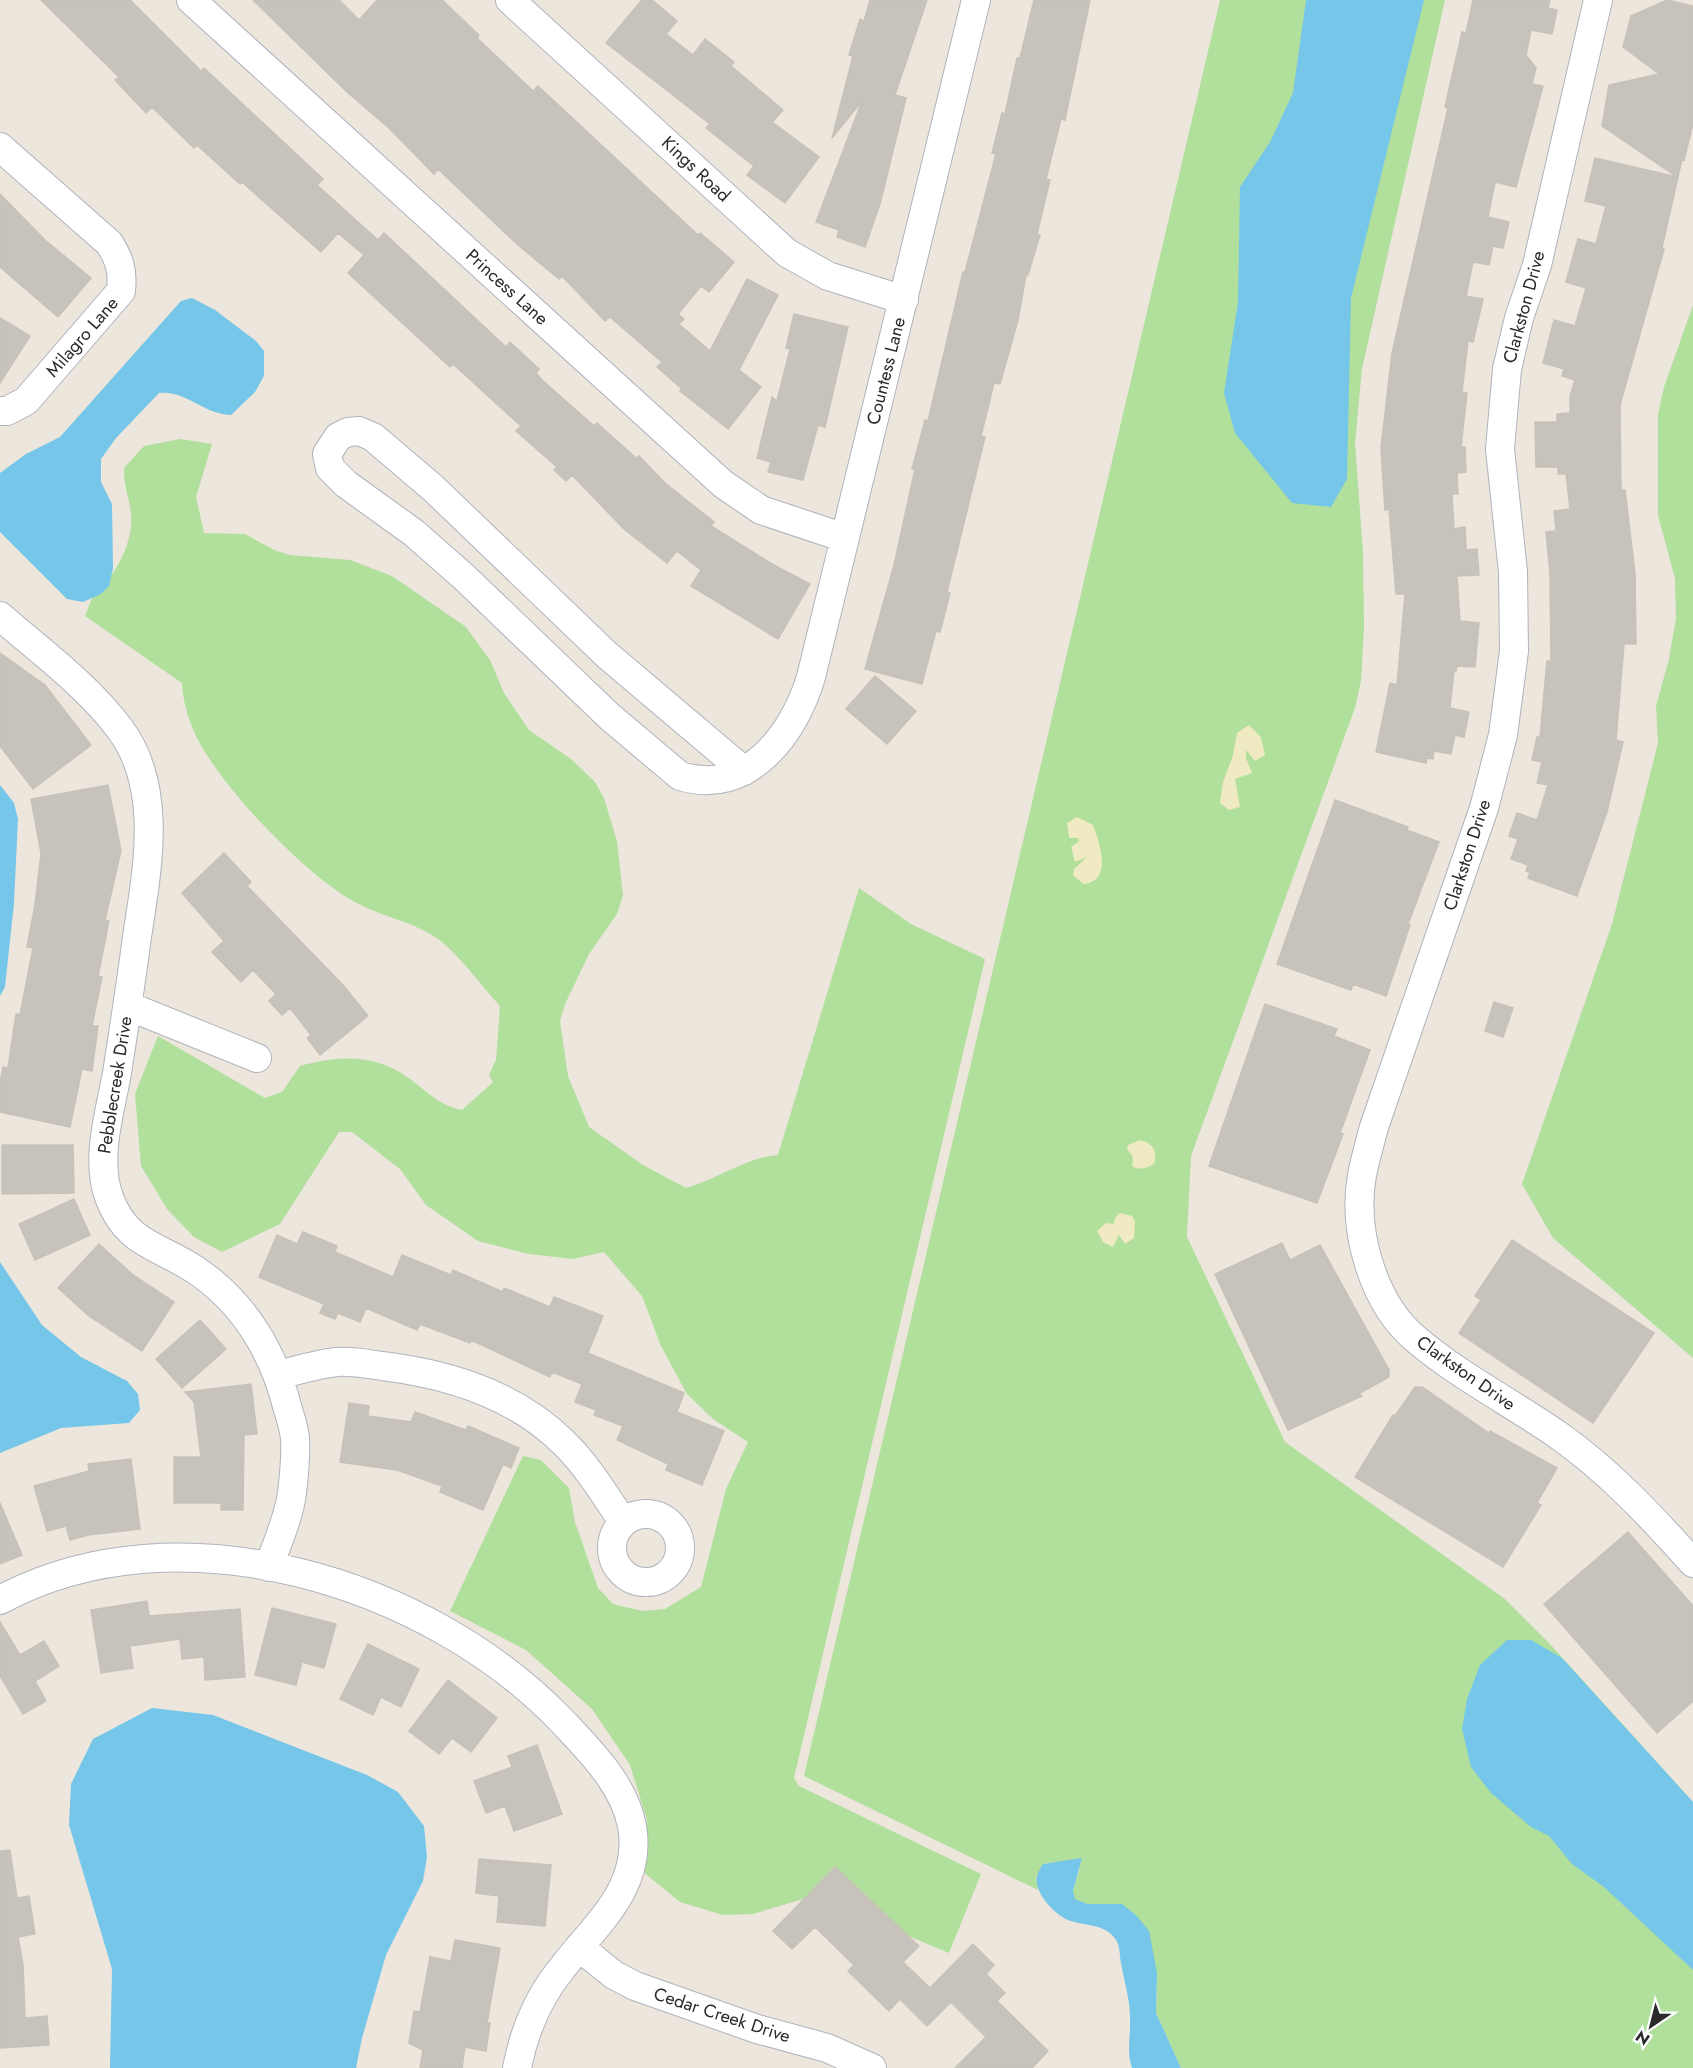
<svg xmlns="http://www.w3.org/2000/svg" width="1693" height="2068" viewBox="0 0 1693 2068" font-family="Jost,sans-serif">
<rect width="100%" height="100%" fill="#ece6dd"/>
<path fill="#b1df9c" d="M 1220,0 L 1445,0 L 1362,369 L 1355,443 L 1363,552 L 1364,628 L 1361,681 L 1355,708 L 1191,1156 L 1187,1237 L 1285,1442 L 1505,1599 L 1550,1644 L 1693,1802 L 1693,2068 L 1181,2068 L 1156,2013 L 1157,1973 L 1122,1904 L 1087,1904 L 1074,1899 L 1073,1891 L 1080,1868 L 1058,1862 L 1043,1864 L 1036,1877 L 1038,1890 L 804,1776 Z
M 1693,305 L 1693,1358 L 1553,1238 L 1522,1184 L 1612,924 L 1658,743 L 1656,706 L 1669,659 L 1676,618 L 1675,579 L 1658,515 L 1658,415 L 1664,387 Z
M 180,439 L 212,444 L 196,497 L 204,533 L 245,534 L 274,550 L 290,555 L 350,560 L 392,576 L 466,627 L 490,660 L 504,693 L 529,730 L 571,759 L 595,782 L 604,798 L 617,841 L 623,895 L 617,914 L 589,954 L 565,1004 L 560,1021 L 568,1076 L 589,1127 L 643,1165 L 686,1188 C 718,1179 745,1158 778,1155 L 859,888 L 911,924 L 985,959 L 794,1778 L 799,1786 L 981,1874 L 949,1953 L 813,1896 L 753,1914 L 723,1915 L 680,1902 L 642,1871 L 647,1820 L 630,1765 L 592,1709 L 526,1650 L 450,1611 L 523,1456 L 541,1460 L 569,1488 L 575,1522 L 598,1588 L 613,1604 L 642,1611 L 665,1609 L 701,1587 L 726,1489 L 748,1442 L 713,1419 L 687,1394 L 661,1346 L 642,1296 L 604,1252 L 573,1259 L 529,1254 L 478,1241 L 426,1205 L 400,1169 L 352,1132 L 339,1132 L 280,1224 L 222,1252 L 194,1237 L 167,1209 L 141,1166 L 135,1094 L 158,1036 L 265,1098 L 282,1092 L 300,1066 C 337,1056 373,1053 407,1077 C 428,1091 435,1104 462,1110 L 493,1082 L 489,1075 L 496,1060 L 500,1006 C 481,985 463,960 442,942 C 416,921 383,918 355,902 C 305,875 221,787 196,736 C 188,719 183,701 182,683 L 85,616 L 95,590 C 114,580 130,546 131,525 C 133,506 123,488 124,468 L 144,446 Z"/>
<path fill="#efeac1" d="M 1249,725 L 1261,737 L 1265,755 L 1255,761 L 1246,750 L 1246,758 L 1252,773 L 1235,779 L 1240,807 L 1229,810 L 1220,803 L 1223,782 L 1233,755 L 1237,733 Z
M 1077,817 L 1093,825 C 1100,843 1113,882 1083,884 L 1073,875 L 1074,869 L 1087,857 L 1075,862 L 1071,847 L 1079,841 L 1078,838 L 1069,838 L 1067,823 Z
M 1140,1140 C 1153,1143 1158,1151 1154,1164 C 1147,1168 1139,1171 1132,1166 L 1133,1157 L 1127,1149 L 1128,1145 Z
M 1120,1213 L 1132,1216 L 1135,1221 L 1134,1238 L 1125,1244 L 1119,1235 L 1113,1247 L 1103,1242 L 1097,1231 L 1106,1223 L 1114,1224 L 1115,1218 Z"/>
<path fill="#75c6e9" d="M 1306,0 L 1424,0 L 1351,298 L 1347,479 L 1331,507 L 1292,503 L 1235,433 L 1224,393 L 1238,302 L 1240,187 L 1270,142 L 1293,93 Z
M 192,298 L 215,310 L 256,341 L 264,351 L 264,376 L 255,392 L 231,415 C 203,414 186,390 159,393 L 116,438 L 101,459 L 101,482 L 112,504 L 113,568 L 109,586 L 101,594 L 83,602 L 67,599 L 0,532 L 0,473 L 26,454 L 60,437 L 181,301 Z
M 0,785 L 14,803 L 18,819 L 14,903 L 5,987 L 0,996 Z
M 0,1262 L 42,1325 L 81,1357 L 127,1381 L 138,1394 L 140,1410 L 129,1423 L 61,1428 L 0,1453 Z
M 1507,1640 L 1531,1640 L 1562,1658 L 1693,1802 L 1693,1970 L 1604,1887 L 1572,1864 L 1549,1836 L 1531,1827 L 1491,1793 L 1471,1767 L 1462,1729 L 1467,1699 L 1480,1665 Z
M 152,1708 L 213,1715 L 367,1775 L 398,1792 L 424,1826 L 427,1857 L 423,1881 L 386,1955 L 362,2038 L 356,2068 L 110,2068 L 112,1969 L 69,1825 L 71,1784 L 93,1739 Z
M 1082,1858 L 1073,1891 L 1075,1899 L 1087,1904 L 1122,1904 L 1136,1915 L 1149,1931 L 1157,1973 L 1156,2013 L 1181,2068 L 1132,2068 C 1126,2051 1131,2035 1130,2017 C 1130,1999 1124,1981 1121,1963 C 1119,1953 1121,1946 1114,1937 C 1103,1924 1086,1926 1071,1921 C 1057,1917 1033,1893 1037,1876 C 1038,1872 1041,1867 1043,1864 Z"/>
<path fill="#c7c3bc" stroke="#c7c2b7" stroke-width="1.5" d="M 41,0 L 130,0 L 201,71 L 204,68 L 323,179 L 317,185 L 378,240 L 384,233 L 506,347 L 510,342 L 539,369 L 536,373 L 542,380 L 594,426 L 597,423 L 636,458 L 639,456 L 665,483 L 714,522 L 711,526 L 772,564 L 810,584 L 778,639 L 691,586 L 701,570 L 677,551 L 667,563 L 624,529 L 572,475 L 566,481 L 554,470 L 557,467 L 516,431 L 521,426 L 453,364 L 450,367 L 348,273 L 364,255 L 338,233 L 321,252 L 242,182 L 240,184 L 197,145 L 194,148 L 152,107 L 146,113 L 115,80 L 119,77 Z
M 253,0 L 339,0 L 359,20 L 377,0 L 442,0 L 479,35 L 477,38 L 533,91 L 538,86 L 698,235 L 700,233 L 734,262 L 709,292 L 701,286 L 678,314 L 684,319 L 679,324 L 710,351 L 747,279 L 778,295 L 739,370 L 761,387 L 728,429 L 680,391 L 682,389 L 657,367 L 662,362 L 610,317 L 605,321 L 562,276 L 559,279 L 518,245 L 438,169 L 434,174 L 389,128 L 347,92 Z
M 642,0 L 652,0 L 677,21 L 666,34 L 693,55 L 705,39 L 734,62 L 731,66 L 783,110 L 772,122 L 819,157 L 785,203 L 747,175 L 754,166 L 706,128 L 710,124 L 606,43 Z
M 870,0 L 927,0 L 895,95 L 906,98 L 880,204 L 865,247 L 837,237 L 839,230 L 816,222 L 862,101 L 832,138 L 853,56 L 849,55 L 860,19 L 864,21 Z
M 1034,0 L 1090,0 L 1065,120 L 1061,119 L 1046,179 L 1050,180 L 1037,234 L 1040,235 L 1028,275 L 1026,275 L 1018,320 L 1000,384 L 994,383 L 981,436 L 985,437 L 947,592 L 950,593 L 940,632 L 936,631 L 922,684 L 865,669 L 894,565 L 915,469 L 912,469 L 925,420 L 928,421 L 963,272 L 965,272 L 996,154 L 992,153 L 1002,113 L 1005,114 L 1017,58 L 1020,58 Z
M 1473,0 L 1550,0 L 1548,8 L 1557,10 L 1552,34 L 1531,30 L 1526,55 L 1536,68 L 1532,84 L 1543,86 L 1516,187 L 1495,182 L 1488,217 L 1509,222 L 1503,248 L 1493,246 L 1489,265 L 1473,262 L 1466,296 L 1483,299 L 1473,342 L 1468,341 L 1462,392 L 1467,393 L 1461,447 L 1465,447 L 1466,472 L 1457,473 L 1458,494 L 1452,494 L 1454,529 L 1465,527 L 1466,550 L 1477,549 L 1479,575 L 1457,576 L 1460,621 L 1479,623 L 1475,667 L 1457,666 L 1456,671 L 1454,671 L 1450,708 L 1469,712 L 1464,737 L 1455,735 L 1451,754 L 1434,751 L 1433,759 L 1427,758 L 1426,763 L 1376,752 L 1390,683 L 1397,685 L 1405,594 L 1396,594 L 1389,509 L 1385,510 L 1381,448 L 1392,353 L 1448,108 L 1445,107 L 1462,32 L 1466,33 Z
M 1667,0 L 1693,6 L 1693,124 L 1684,160 L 1682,159 L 1662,248 L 1664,249 L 1620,405 L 1621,490 L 1625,490 L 1635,573 L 1636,644 L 1624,644 L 1616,740 L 1623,742 L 1607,812 L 1577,896 L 1528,878 L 1530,872 L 1526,871 L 1528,865 L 1511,859 L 1518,839 L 1509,836 L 1517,813 L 1537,820 L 1548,785 L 1537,783 L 1542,762 L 1532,760 L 1537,737 L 1540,737 L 1547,661 L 1551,661 L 1550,573 L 1546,532 L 1556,531 L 1554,511 L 1570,509 L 1566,474 L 1558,474 L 1558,467 L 1536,467 L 1535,422 L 1557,422 L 1557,414 L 1570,413 L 1570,396 L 1575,380 L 1562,376 L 1564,369 L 1543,363 L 1554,320 L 1575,326 L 1586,288 L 1566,282 L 1578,239 L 1596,244 L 1606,206 L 1585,201 L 1595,158 L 1677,177 L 1602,126 L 1609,85 L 1659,74 L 1623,47 L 1631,16 Z
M 0,194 L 45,240 L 91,278 L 58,317 L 0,267 Z
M 794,314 L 848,327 L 825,427 L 818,425 L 803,480 L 768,472 L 771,462 L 757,458 L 772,397 L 777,401 L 790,349 L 786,348 Z
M 0,318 L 30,336 L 0,383 Z
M 0,653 L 45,685 L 91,745 L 33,789 L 0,746 Z
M 875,676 L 916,711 L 887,744 L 846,709 Z
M 108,785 L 121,851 L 105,920 L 109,921 L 98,976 L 102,977 L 92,1026 L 98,1026 L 92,1071 L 82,1069 L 70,1127 L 0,1112 L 0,1083 L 3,1067 L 8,1068 L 16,1014 L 20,1015 L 33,948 L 27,947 L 35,905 L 41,853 L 31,799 Z
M 1335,800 L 1408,827 L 1407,830 L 1439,842 L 1408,924 L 1410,925 L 1386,996 L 1353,984 L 1351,990 L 1277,964 Z
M 224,853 L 251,882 L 247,886 L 343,985 L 368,1016 L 320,1055 L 307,1038 L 311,1035 L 290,1008 L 282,1015 L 269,1001 L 276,994 L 253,970 L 241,982 L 212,952 L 224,941 L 182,893 Z
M 1494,1002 L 1513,1008 L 1503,1037 L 1485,1031 Z
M 1265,1004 L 1337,1029 L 1334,1036 L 1370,1050 L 1340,1133 L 1343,1134 L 1317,1203 L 1209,1166 Z
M 2,1145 L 73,1145 L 74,1193 L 2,1194 Z
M 74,1199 L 90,1235 L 35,1260 L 19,1224 Z
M 303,1232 L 337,1246 L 335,1252 L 393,1277 L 402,1255 L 451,1275 L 453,1270 L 503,1292 L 504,1288 L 550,1307 L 554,1297 L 603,1316 L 588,1353 L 684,1393 L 677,1412 L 724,1431 L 702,1485 L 666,1470 L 668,1464 L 617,1440 L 623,1426 L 594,1415 L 596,1410 L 575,1402 L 582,1384 L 552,1372 L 550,1377 L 471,1340 L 470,1343 L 420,1324 L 417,1330 L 366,1308 L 360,1322 L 338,1313 L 335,1319 L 320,1313 L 324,1304 L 259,1277 L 277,1235 L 297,1244 Z
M 1512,1240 L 1654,1333 L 1593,1423 L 1459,1333 L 1481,1300 L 1475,1296 Z
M 1282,1243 L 1290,1260 L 1320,1245 L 1389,1370 L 1389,1377 L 1358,1394 L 1362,1396 L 1288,1430 L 1215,1274 Z
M 99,1244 L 133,1275 L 174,1302 L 142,1351 L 89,1316 L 58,1288 Z
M 200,1320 L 226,1349 L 182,1388 L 156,1359 Z
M 251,1384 L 257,1434 L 244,1435 L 243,1510 L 221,1510 L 221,1503 L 174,1503 L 174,1457 L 201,1457 L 194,1402 L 185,1392 Z
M 1415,1387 L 1422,1387 L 1489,1433 L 1490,1431 L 1557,1468 L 1537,1503 L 1541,1505 L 1503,1567 L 1355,1477 L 1393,1415 L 1395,1416 Z
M 349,1403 L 369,1406 L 368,1416 L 411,1422 L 415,1412 L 466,1430 L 468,1426 L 519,1448 L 511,1468 L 503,1464 L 483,1510 L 440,1492 L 442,1486 L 397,1470 L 340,1462 Z
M 131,1459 L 140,1529 L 88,1535 L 70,1540 L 66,1526 L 47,1531 L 34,1486 L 89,1471 L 88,1464 Z
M 0,1503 L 22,1555 L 0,1564 Z
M 1628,1532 L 1693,1606 L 1693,1701 L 1657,1733 L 1544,1604 Z
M 147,1601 L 149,1616 L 240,1609 L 245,1677 L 205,1680 L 204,1657 L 182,1659 L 180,1639 L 130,1646 L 133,1668 L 101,1673 L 91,1610 Z
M 272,1608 L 336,1624 L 324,1668 L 302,1662 L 296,1685 L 255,1675 Z
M 0,1622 L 20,1655 L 44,1641 L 59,1666 L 35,1681 L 46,1701 L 23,1714 L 0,1676 Z
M 368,1644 L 419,1669 L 401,1707 L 381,1697 L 373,1715 L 340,1699 Z
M 448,1680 L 497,1718 L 471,1752 L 452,1738 L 439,1754 L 409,1731 Z
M 537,1745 L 562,1814 L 514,1831 L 505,1806 L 486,1813 L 474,1781 L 512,1767 L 508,1756 Z
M 10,1850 L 17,1898 L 29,1896 L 35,1934 L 18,1937 L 23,1964 L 25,2018 L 47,2016 L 49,2045 L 0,2048 L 0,1851 Z
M 479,1859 L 551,1865 L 545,1926 L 497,1922 L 499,1896 L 476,1893 Z
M 835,1867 L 919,1946 L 903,1962 L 930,1988 L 973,1944 L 994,1965 L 986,1974 L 1005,1993 L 997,2001 L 1048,2051 L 1032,2068 L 955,2068 L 986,2037 L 951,2002 L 927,2026 L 900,1999 L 889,2011 L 848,1971 L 854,1965 L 815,1927 L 792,1949 L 773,1931 Z
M 455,1940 L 500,1948 L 487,2023 L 490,2023 L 486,2051 L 465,2047 L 462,2068 L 420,2068 L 423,2050 L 409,2043 L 414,2011 L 420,2012 L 430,1957 L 451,1961 Z"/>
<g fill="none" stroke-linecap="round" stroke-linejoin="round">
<g stroke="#b0b3bd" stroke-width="30">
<path id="minor" d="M 191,0 L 723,484 L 761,510 L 845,538
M 510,0 L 787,253 L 828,276 L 904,300
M 1598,0 L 1537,265 L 1519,318 L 1507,369 L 1500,449 L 1513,572 L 1514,651 L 1503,735 L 1484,808 L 1374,1127 C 1370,1143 1365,1159 1362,1175 C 1352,1231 1373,1305 1418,1341 C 1461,1377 1512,1403 1558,1435 C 1609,1471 1651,1516 1693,1563
M 0,147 L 109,243 C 120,260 123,271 121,291 L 26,401 L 7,411 L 0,411
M 0,616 C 41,652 87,685 120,729 C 164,788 147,870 137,937 C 131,982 124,1028 117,1073 C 110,1112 95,1159 109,1197 C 126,1244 157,1245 194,1269 C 243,1301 273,1351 287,1406 C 290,1416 294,1428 295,1438 C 296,1455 294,1476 292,1493 C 289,1517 277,1543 269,1567
M 744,771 L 607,655 L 433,488 L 373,437 L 359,431 L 348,432 L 338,437 L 327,454 L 330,468 L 346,484 L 414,533 L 464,577 L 610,717 L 680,776 C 748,797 794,734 811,677 L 976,0
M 128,1006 L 257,1058
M 279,1375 C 298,1370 317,1364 337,1362 C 352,1361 368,1364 382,1366 C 449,1374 514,1394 563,1442 C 587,1465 605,1495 623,1522
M612 1548a34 34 0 1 1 68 0a34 34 0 1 1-68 0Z
M 0,1600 C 178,1504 429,1582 562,1721 C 590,1751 624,1784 632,1826 C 643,1887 596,1924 563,1967 C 539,1996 524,2031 517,2068
M 579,1947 L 614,1975 L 635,1986 L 757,2029 L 827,2048 L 872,2068"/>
</g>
<use href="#minor" stroke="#fff" stroke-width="28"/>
</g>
<g text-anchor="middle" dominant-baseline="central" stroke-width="5" stroke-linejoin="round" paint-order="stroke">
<g font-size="18" fill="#2a2a2a" stroke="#fff">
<text transform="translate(696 169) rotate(43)">Kings Road</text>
<text transform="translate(507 287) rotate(42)">Princess Lane</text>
<text transform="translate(1524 307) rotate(-75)">Clarkston Drive</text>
<text transform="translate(82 337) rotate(-49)">Milagro Lane</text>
<text transform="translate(886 371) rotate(-76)">Countess Lane</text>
<text transform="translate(1467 855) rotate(-72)">Clarkston Drive</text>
<text transform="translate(115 1085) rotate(-81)">Pebblecreek Drive</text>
<text transform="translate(1466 1373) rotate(35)">Clarkston Drive</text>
<text transform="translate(722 2015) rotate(18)">Cedar Creek Drive</text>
</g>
</g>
<g transform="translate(1651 2026) rotate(215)" stroke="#ffffff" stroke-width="4.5" paint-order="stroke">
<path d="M0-4.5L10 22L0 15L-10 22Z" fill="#2a2a2a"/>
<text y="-9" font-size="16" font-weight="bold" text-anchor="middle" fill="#2a2a2a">N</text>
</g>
</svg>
